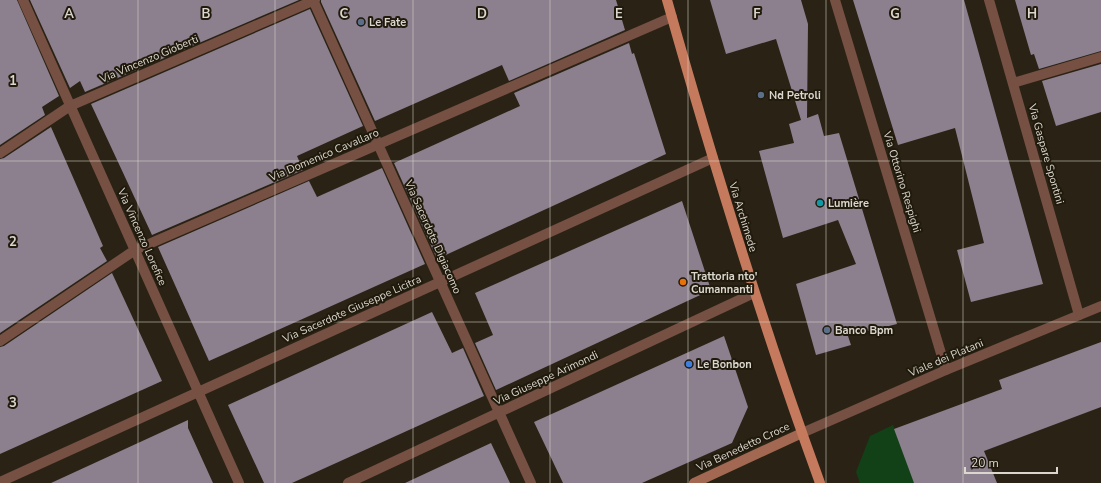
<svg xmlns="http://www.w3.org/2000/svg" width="1101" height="483" viewBox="0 0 1101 483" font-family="'Nunito Sans',sans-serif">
<rect width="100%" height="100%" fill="#2a2315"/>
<path fill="#124117" d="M 893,425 L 915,483 L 860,483 L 856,472 L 870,436 Z"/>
<path fill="#8c7f8e" d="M 0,0 L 17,0 L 59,96 L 42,107 L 45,115 L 0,145 Z
M 30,0 L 299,0 L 85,92 L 80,81 L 70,88 Z
M 321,0 L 616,0 L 625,30 L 509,81 L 502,65 L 375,121 L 321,2 Z
M 710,0 L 801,0 L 808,24 L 807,118 L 818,114 L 824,136 L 839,133 L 897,324 L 848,336 L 851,345 L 816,355 L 796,284 L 856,264 L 838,220 L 783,238 L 759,151 L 794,143 L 789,124 L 801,120 L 776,39 L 726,54 Z
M 853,0 L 964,0 L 1043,284 L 971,302 L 957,250 L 984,243 L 955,128 L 898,145 Z
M 1015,0 L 1101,0 L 1101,51 L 1039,69 L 1034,54 L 1031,55 Z
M 310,9 L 363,126 L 297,156 L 303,170 L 152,235 L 91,104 Z
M 629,43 L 632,54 L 634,53 L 666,154 L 437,259 L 394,163 L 520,106 L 514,93 Z
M 1101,64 L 1101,112 L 1056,126 L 1042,81 Z
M 51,127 L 103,246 L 100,248 L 107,261 L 0,333 L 0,159 L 4,158 Z
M 382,168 L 425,264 L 209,361 L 158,247 L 309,181 L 317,197 Z
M 682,201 L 711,290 L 496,390 L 475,343 L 493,335 L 475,293 Z
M 112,273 L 162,381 L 0,454 L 0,347 L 4,346 Z
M 432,312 L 452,353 L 463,348 L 484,396 L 292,483 L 264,483 L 228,405 Z
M 724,336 L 748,407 L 732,443 L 642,483 L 563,483 L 534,422 Z
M 1101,342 L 1101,407 L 984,451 L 997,483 L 914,483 L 894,429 L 1002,389 L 999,380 Z
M 188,420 L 188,428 L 213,483 L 51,483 Z
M 491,443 L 510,483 L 405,483 Z"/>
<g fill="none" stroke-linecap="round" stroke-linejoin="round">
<path stroke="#765042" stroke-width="10" d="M 23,0 L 239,483
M 313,0 L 531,483
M 835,0 L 946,370
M 989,0 L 1079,315
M 1013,83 L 1101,57
M 0,153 L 70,106 L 315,0
M 0,341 L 135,250 L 672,17
M 0,482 L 713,158
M 348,483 L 754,293"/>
<path stroke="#765042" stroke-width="10" d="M 802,433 L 946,370 L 1101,306"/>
<path stroke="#a36852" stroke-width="10" d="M 694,483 L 802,433"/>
<path stroke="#c67a5d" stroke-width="10" d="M 667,0 C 713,163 762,324 820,483"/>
</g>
<path fill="none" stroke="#dbd7ce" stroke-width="1" stroke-opacity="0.55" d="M 138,0 L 138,483M 275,0 L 275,483M 413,0 L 413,483M 550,0 L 550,483M 688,0 L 688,483M 826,0 L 826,483M 963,0 L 963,483M 0,161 L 1101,161M 0,322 L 1101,322"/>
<g fill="#5c6f8a" stroke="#201a0c" stroke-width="1.5">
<circle cx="361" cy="22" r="4"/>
<circle cx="761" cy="95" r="4"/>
<circle cx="827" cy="330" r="4"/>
</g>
<circle fill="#0f9aa8" stroke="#201a0c" stroke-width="1.5" cx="820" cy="203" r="4"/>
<circle fill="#e8710a" stroke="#201a0c" stroke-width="1.5" cx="683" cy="282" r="4"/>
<circle fill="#3f7fe0" stroke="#201a0c" stroke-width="1.5" cx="689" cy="364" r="4"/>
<g text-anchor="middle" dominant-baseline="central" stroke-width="4" stroke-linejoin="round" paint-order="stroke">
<g font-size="11" font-weight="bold" fill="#dbd7ce" stroke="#201a0c" text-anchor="start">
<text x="369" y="22">Le Fate</text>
<text x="769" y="95">Nd Petroli</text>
<text x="828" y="203">Lumière</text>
<text x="691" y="276">Trattoria nto'<tspan x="691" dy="13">Cumannanti</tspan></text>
<text x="835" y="330">Banco Bpm</text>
<text x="697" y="364">Le Bonbon</text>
</g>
<g font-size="11" fill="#dbd7ce" stroke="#201a0c">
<text transform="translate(149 59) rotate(-23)">Via Vincenzo Gioberti</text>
<text transform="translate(1046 154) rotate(74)">Via Gaspare Spontini</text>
<text transform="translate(324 155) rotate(-23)">Via Domenico Cavallaro</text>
<text transform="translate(902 182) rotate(73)">Via Ottorino Respighi</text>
<text transform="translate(743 217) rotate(73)">Via Archimede</text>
<text transform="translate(142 237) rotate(66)">Via Vincenzo Lorefice</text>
<text transform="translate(433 237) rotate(66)">Via Sacerdote Digiacomo</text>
<text transform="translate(352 309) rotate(-24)">Via Sacerdote Giuseppe Licitra</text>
<text transform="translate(946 358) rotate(-23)">Viale dei Platani</text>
<text transform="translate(546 378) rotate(-25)">Via Giuseppe Arimondi</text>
<text transform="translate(743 447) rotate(-25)">Via Benedetto Croce</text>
</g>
</g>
<g font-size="13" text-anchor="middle" font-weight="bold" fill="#dbd7ce" stroke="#201a0c" stroke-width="4" stroke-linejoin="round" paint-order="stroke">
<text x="69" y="18">A</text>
<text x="206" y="18">B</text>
<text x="344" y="18">C</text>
<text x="482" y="18">D</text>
<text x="619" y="18">E</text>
<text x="757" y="18">F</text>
<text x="895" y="18">G</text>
<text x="1032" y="18">H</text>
<text x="13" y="85">1</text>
<text x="13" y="246">2</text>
<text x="13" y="407">3</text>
</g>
<path d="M965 467v6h92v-6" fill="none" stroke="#dbd7ce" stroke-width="2"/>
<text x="971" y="467" font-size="12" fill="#dbd7ce" stroke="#201a0c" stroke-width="3" paint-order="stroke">20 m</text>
</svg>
